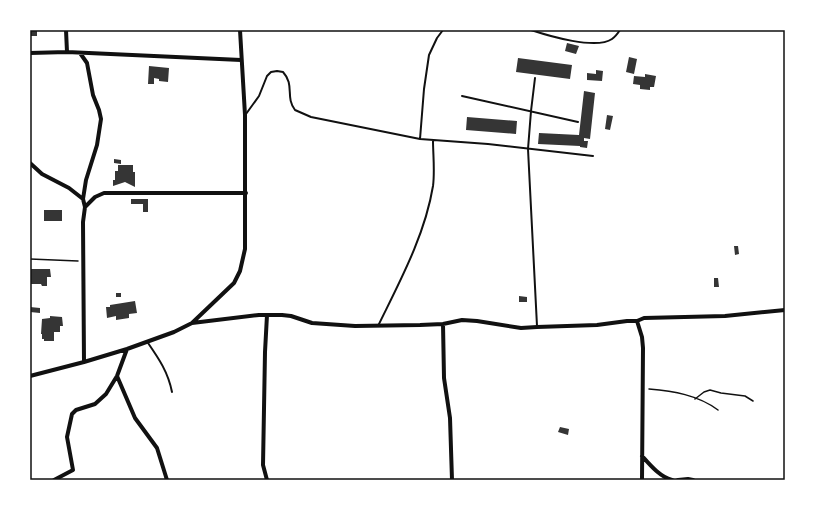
<svg xmlns="http://www.w3.org/2000/svg" width="815" height="510" viewBox="0 0 815 510" font-family="'Exo 2',sans-serif">
<rect width="100%" height="100%" fill="#fff"/>
<path fill="#353535" d="M 30,30 L 37,30 L 37,36 L 30,36 Z
M 567,43 L 579,46 L 576,54 L 565,51 Z
M 629,57 L 637,59 L 634,74 L 626,72 Z
M 518,58 L 572,65 L 570,79 L 516,72 Z
M 149,66 L 169,68 L 168,82 L 159,81 L 159,79 L 154,78 L 154,84 L 148,84 Z
M 596,70 L 603,71 L 602,81 L 587,80 L 587,73 L 596,74 Z
M 645,74 L 656,76 L 654,87 L 650,87 L 650,90 L 640,89 L 640,85 L 633,84 L 634,76 L 645,77 Z
M 584,91 L 595,93 L 590,139 L 584,138 L 584,141 L 588,141 L 587,148 L 580,147 L 580,146 L 538,144 L 539,133 L 579,135 Z
M 607,115 L 613,116 L 610,130 L 605,129 Z
M 467,117 L 517,121 L 516,134 L 466,130 Z
M 114,159 L 121,160 L 121,164 L 114,163 Z
M 118,165 L 133,165 L 133,172 L 135,172 L 135,187 L 125,182 L 113,186 L 113,180 L 115,180 L 115,171 L 118,171 Z
M 131,199 L 148,199 L 148,212 L 143,212 L 143,204 L 131,204 Z
M 44,210 L 62,210 L 62,221 L 44,221 Z
M 734,246 L 738,246 L 739,254 L 735,255 Z
M 30,269 L 50,269 L 51,277 L 47,277 L 47,286 L 42,286 L 41,284 L 30,284 Z
M 714,278 L 718,278 L 719,287 L 714,287 Z
M 116,293 L 121,293 L 121,297 L 116,297 Z
M 519,296 L 527,297 L 527,302 L 519,302 Z
M 135,301 L 137,313 L 129,314 L 129,318 L 116,320 L 116,316 L 107,318 L 106,307 L 110,307 L 110,305 Z
M 30,307 L 40,308 L 40,313 L 30,312 Z
M 50,316 L 62,317 L 63,326 L 60,326 L 60,332 L 54,332 L 54,341 L 44,341 L 44,339 L 42,339 L 42,334 L 41,334 L 42,319 L 50,318 Z
M 560,427 L 569,429 L 568,435 L 558,432 Z"/>
<g fill="none" stroke-linecap="round" stroke-linejoin="round">
<path stroke="#111" stroke-width="1.5" d="M 643,30 L 671,30
M 30,259 L 78,261
M 649,389 C 673,391 698,395 718,410
M 695,399 L 704,392 L 710,390 L 721,393 L 745,396 L 753,401"/>
<path stroke="#111" stroke-width="2" d="M 531,30 C 549,36 596,50 612,39 C 615,37 618,33 620,30
M 535,78 L 531,111 L 528,149 L 537,326
M 462,96 L 578,122
M 246,114 L 259,96 L 267,76 L 271,72 L 277,71 L 283,72 C 295,85 285,97 295,110 L 311,117 L 420,139 L 488,144 L 593,156
M 420,139 L 424,89 L 429,55 L 437,38 L 443,30
M 378,326 C 400,281 425,235 433,186 C 435,171 433,155 433,140
M 148,343 C 159,359 168,372 172,392"/>
<path stroke="#111" stroke-width="4" d="M 66,30 L 67,52
M 30,53 L 67,52 L 241,60
M 80,53 L 87,63 L 93,95 L 99,110 L 101,119 L 97,145 L 86,180 L 83,199
M 30,163 L 42,174 L 69,188 L 83,199 L 85,207 L 83,222 L 84,362
M 85,207 L 95,197 L 104,193 L 246,193
M 637,321 L 642,337 L 643,348 L 642,480
M 192,323 L 259,315 L 282,315 L 291,316 L 312,323 L 355,326 L 420,325 L 443,324 L 462,320 L 477,321 L 521,328 L 537,327 L 597,325 L 627,321 L 637,321 L 644,318 L 725,316 L 785,310
M 443,324 L 444,378 L 450,418 L 452,480
M 30,376 L 84,362 L 127,349 L 174,332 L 192,323 L 234,283 L 240,271 L 245,249 L 245,115 L 240,30
M 117,376 L 135,418 L 157,448 L 167,480
M 642,456 C 650,465 660,477 672,480
M 54,480 L 73,470 L 67,437 L 72,414 L 76,410 L 95,404 L 106,394 L 117,376 L 127,349
M 267,480 L 263,465 L 265,352 L 267,315
M 678,480 L 688,479 L 693,480"/>
</g>
<rect width="815" height="510" fill="none" stroke="#ffffff" stroke-width="62"/>
<rect x="31" y="31" width="753" height="448" fill="none" stroke="#111" stroke-width="1.5"/>
</svg>
